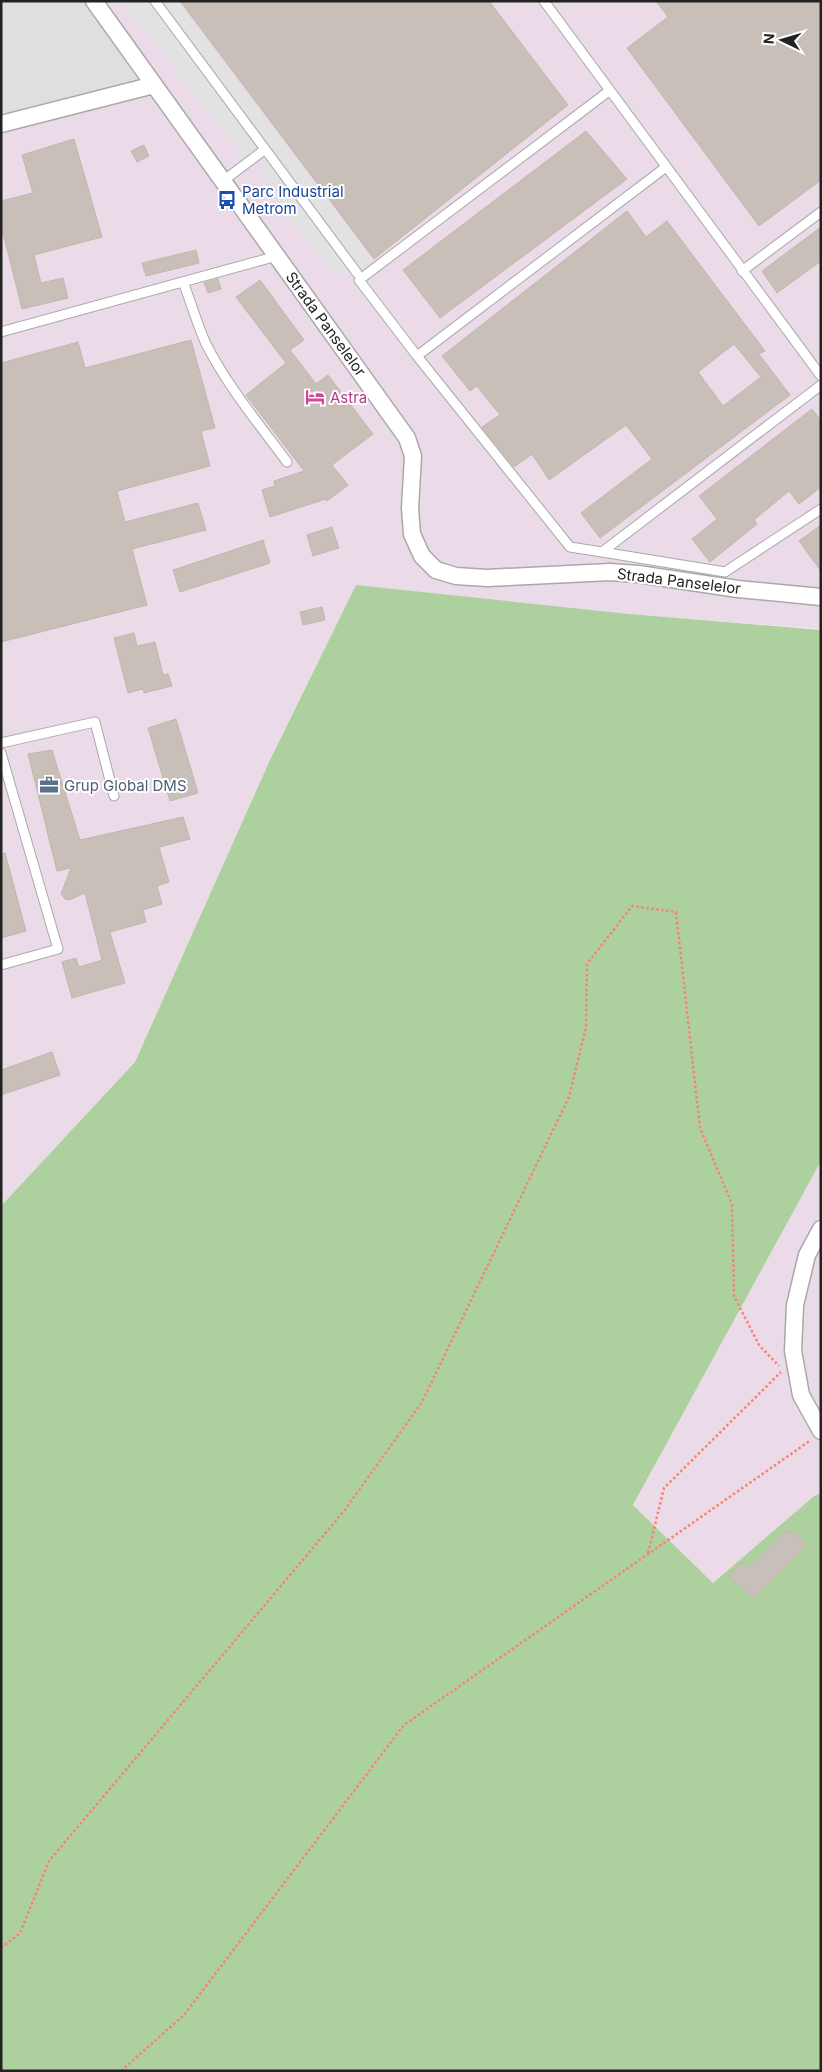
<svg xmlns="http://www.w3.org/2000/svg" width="822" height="2072" viewBox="0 0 822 2072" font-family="Inter,sans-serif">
<rect width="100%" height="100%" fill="#f2efe9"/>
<path fill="#e0dfdf" d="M 1,1 L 95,1 L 140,78 L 1,123 Z"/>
<path fill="#ebdbe8" d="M 95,1 L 821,1 L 821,629 L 622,614 L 356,585 L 270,760 L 135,1062 L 1,1206 L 1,123 L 140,78 Z
M 821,1161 L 821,1493 L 814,1496 L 713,1583 L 633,1505 Z"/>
<path fill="#add19e" d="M 356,585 L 629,614 L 821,630 L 821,1161 L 633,1505 L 713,1583 L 814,1496 L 821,1493 L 821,2071 L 1,2071 L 1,1206 L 135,1062 L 270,760 Z"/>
<path fill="#e2e2e2" d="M 123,1 L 177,1 L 372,260 L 349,279 L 339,267 L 332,272 L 257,174 L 268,165 L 255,150 L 243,158 Z"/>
<path fill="#c7bfb8" stroke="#c4b6ab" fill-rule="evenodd" d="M 180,1 L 489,1 L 568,105 L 374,259 Z
M 656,1 L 821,1 L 821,180 L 759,226 L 627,48 L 668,17 Z
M 586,131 L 627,179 L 440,318 L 403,270 Z
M 74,139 L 102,237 L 34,255 L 41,283 L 63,278 L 68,298 L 22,309 L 1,225 L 1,201 L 33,193 L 22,155 Z
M 144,145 L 149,156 L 137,162 L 131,151 Z
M 627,211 L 646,237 L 667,221 L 765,351 L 759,354 L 790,395 L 600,538 L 581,513 L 652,459 L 626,425 L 549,480 L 532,454 L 514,467 L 482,427 L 500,415 L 477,386 L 470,391 L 442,356 ZM 734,344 L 761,377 L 723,406 L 698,372 Z
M 821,227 L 821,261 L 777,293 L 762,271 Z
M 196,250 L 199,263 L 146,276 L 142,263 Z
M 218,279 L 221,289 L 208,293 L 204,283 Z
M 260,280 L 304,340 L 290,350 L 316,384 L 328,375 L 373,434 L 332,465 L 348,485 L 327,501 L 326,499 L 270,517 L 262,490 L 275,486 L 274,481 L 304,471 L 246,395 L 286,363 L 236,297 Z
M 191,340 L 215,428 L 201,431 L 210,466 L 117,491 L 125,522 L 198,503 L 206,530 L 132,549 L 147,605 L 1,642 L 1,363 L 78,342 L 85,368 Z
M 812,409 L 821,421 L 821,487 L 799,504 L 789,491 L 754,520 L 757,524 L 710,562 L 692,539 L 717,519 L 699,496 Z
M 821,525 L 821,571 L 799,541 Z
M 332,527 L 339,548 L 313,556 L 307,535 Z
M 263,540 L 270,563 L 180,592 L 173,570 Z
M 322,607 L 325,620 L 303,625 L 300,612 Z
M 134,633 L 137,646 L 155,642 L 163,675 L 168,674 L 172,686 L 144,693 L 143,689 L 128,693 L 114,638 Z
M 176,719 L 198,793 L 170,801 L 148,728 Z
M 52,750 L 80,840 L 183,817 L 190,839 L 159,847 L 169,882 L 157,886 L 162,904 L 143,910 L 146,922 L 110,932 L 125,983 L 72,998 L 62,962 L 76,958 L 79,967 L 102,960 L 85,893 L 69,900 L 65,899 L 61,894 L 71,868 L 57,871 L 28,754 Z
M 5,853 L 26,931 L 1,938 L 1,854 Z
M 52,1052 L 60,1075 L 1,1095 L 1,1070 Z
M 786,1531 L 789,1534 L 793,1531 L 804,1541 L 803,1543 L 806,1545 L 753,1598 L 728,1576 L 742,1563 L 748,1568 Z"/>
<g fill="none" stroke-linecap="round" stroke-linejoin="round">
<g stroke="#a9a9a9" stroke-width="11">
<path id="lane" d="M 155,1 L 357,273
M 544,1 L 821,376
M 609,91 L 359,280 L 417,356 L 666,167
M 223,181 L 264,150
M 742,271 L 821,212
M 183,282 C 191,302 197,324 206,344 C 228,387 259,424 287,462
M 1,332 L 277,256
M 417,356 L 570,547 L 602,552 L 821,385
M 602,552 L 725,572 L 821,509
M 1,743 L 95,722 L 114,796
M 1,753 L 58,949 L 1,965"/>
</g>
<g stroke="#a9a9a9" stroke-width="19">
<path id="street" d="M 94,1 L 407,438 L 413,456 L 410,508 L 412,534 L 422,556 L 436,570 L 456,576 L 487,578 L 610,572 L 638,574 L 738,589 L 821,597
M 1,124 L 154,85
M 821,1229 L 807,1255 L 795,1305 L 793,1351 L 801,1395 L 821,1431"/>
</g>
<path stroke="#fa8072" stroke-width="2.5" stroke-dasharray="2.5 2.5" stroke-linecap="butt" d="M 648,1553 L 664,1488 L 781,1372
M 1,1948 L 20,1933 L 49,1861 L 344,1511 L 422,1402 L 569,1097 L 586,1027 L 587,964 L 632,906 L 676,912 L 700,1128 L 732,1204 L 734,1296 L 759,1345 L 779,1366
M 121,2071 L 184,2015 L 404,1725 L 811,1440"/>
<use href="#lane" stroke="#fff" stroke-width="9"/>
<use href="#street" stroke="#fff" stroke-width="16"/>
</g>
<defs>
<g id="bus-bare" transform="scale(1.5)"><path d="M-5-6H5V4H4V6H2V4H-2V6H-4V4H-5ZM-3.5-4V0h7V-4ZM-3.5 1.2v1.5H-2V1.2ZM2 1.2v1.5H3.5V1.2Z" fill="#1a4fb4" stroke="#fff" stroke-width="2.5" paint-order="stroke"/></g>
<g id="hotel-bare" transform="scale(1.5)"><path d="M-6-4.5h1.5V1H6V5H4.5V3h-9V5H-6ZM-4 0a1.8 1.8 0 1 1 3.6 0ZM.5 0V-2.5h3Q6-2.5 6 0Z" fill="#d1479c" stroke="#fff" stroke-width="2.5" paint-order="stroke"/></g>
<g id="office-bare" transform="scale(1.5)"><path d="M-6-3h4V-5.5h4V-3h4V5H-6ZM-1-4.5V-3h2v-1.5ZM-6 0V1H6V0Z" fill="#5c6f8a" stroke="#fff" stroke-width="2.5" paint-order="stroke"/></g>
</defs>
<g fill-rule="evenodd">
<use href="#bus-bare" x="227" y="200"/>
<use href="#hotel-bare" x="315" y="397"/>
<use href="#office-bare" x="49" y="785"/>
</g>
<g text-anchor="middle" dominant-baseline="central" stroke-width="4" stroke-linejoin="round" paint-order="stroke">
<g font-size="15" fill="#164399" stroke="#fff" text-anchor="start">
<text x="242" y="191">Parc Industrial<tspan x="242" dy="17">Metrom</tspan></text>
</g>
<g font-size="15" fill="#222" stroke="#fff">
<text transform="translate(326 324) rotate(54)">Strada Panselelor</text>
<text transform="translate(679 581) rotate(7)">Strada Panselelor</text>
</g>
<g font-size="15" fill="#b23c85" stroke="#fff" text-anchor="start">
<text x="330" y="397">Astra</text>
</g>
<g font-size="15" fill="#4e5e75" stroke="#fff" text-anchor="start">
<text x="64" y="785">Grup Global DMS</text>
</g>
</g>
<rect width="822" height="2072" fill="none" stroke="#222222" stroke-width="5"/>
<g transform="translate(782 40) rotate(275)" stroke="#ffffff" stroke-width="4" paint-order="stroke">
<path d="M0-4L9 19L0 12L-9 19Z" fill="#222222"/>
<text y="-8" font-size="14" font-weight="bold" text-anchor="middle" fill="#222222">N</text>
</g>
</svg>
